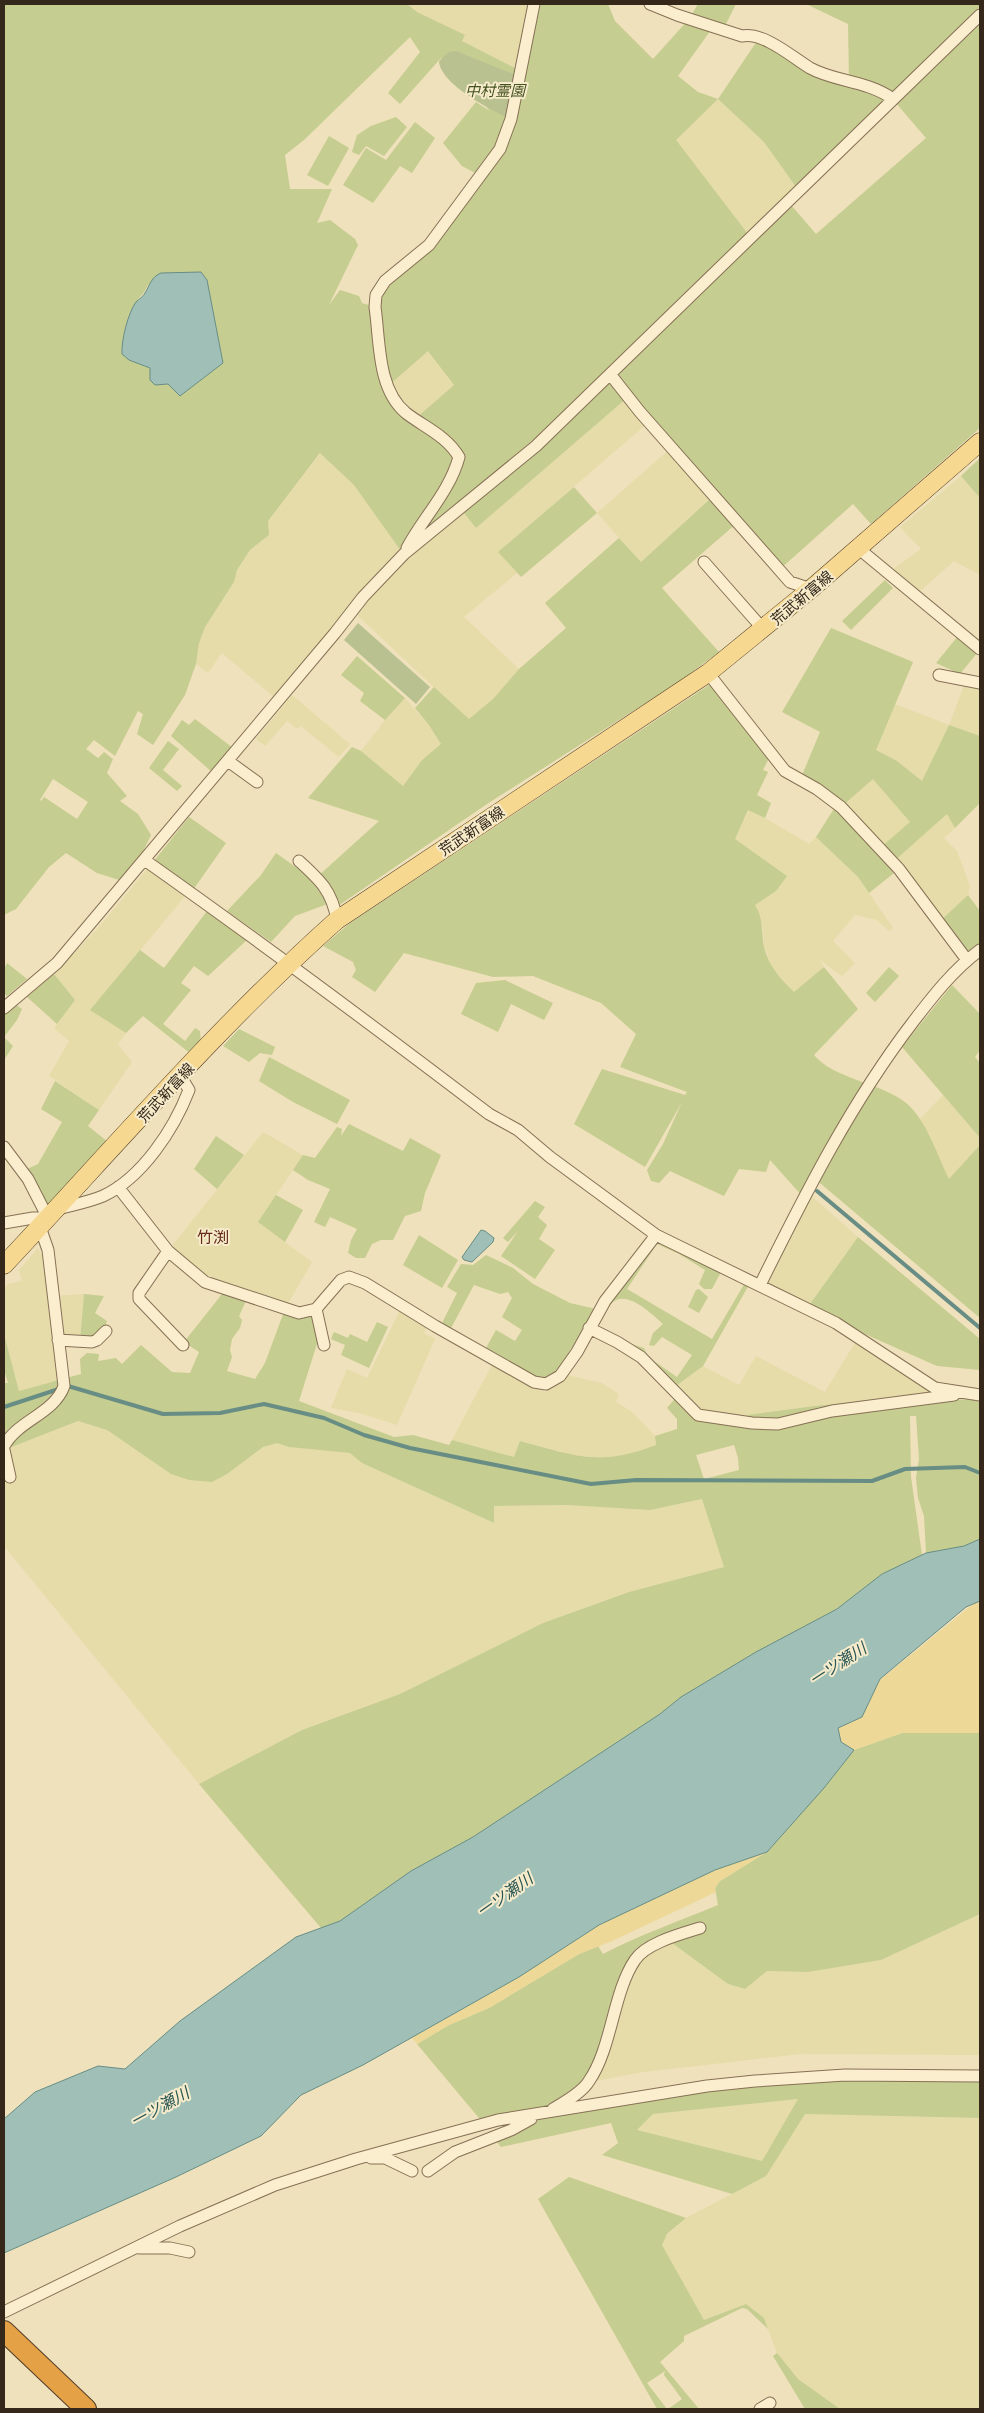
<svg xmlns="http://www.w3.org/2000/svg" width="984" height="2413" viewBox="0 0 984 2413" font-family="Georgia,'Noto Sans JP',serif">
<rect width="100%" height="100%" fill="#efe1bb"/>
<path fill="#e5dca9" d="M 407,4 L 534,4 L 519,70 L 462,41 L 465,36 L 417,12 Z
M 718,99 L 764,142 L 796,187 L 748,234 L 675,140 Z
M 428,350 L 454,385 L 415,419 L 387,387 Z
M 628,397 L 649,422 L 498,552 L 517,573 L 464,617 L 519,669 L 493,699 L 469,720 L 356,614 L 382,583 L 408,556 L 464,513 L 476,528 Z
M 671,448 L 713,495 L 641,562 L 597,513 Z
M 321,453 L 355,485 L 401,551 L 274,697 L 222,653 L 208,673 L 196,664 L 199,643 L 205,627 L 234,582 L 237,570 L 250,550 L 269,535 L 268,521 Z
M 961,476 L 980,498 L 980,575 L 954,561 L 919,592 L 892,570 L 921,549 L 900,527 Z
M 966,680 L 980,683 L 980,736 L 949,725 L 922,781 L 897,761 L 875,750 L 895,704 L 949,725 Z
M 292,695 L 350,744 L 339,757 L 301,726 L 297,729 L 287,721 L 265,746 L 256,739 Z
M 405,698 L 429,725 L 441,744 L 422,760 L 403,786 L 361,751 L 385,720 Z
M 873,778 L 911,822 L 880,848 L 841,807 Z
M 749,809 L 809,844 L 816,837 L 858,877 L 893,928 L 889,931 L 877,920 L 855,915 L 833,941 L 855,963 L 842,976 L 820,960 L 824,967 L 794,992 L 773,970 L 764,945 L 763,927 L 755,905 L 780,886 L 735,839 Z
M 948,813 L 955,828 L 944,838 L 957,851 L 970,886 L 968,895 L 938,923 L 893,862 Z
M 148,868 L 185,896 L 91,1010 L 126,1033 L 118,1044 L 132,1062 L 99,1110 L 49,1076 L 69,1041 L 54,1028 L 75,1000 L 54,974 L 98,928 Z
M 943,1095 L 980,1138 L 980,1145 L 949,1180 L 920,1119 Z
M 263,1132 L 303,1155 L 258,1222 L 312,1262 L 285,1309 L 205,1282 L 168,1251 Z
M 807,1192 L 858,1237 L 810,1304 L 762,1280 Z
M 38,1248 L 50,1270 L 53,1296 L 84,1294 L 80,1341 L 59,1340 L 63,1380 L 19,1391 L 4,1334 L 4,1290 L 8,1284 L 22,1281 L 19,1270 Z
M 402,1306 L 429,1323 L 424,1333 L 435,1339 L 397,1425 L 359,1413 L 331,1408 L 347,1369 L 367,1378 Z
M 856,1341 L 933,1394 L 748,1415 L 742,1421 L 698,1415 L 672,1389 L 703,1366 L 739,1385 L 756,1356 L 825,1392 Z
M 493,1363 L 545,1392 L 567,1375 L 602,1383 L 619,1394 L 616,1402 L 631,1411 L 655,1436 L 656,1445 L 630,1455 L 605,1459 L 573,1455 L 521,1441 L 514,1457 L 452,1440 Z
M 78,1421 L 107,1430 L 171,1474 L 227,1474 L 263,1447 L 277,1443 L 289,1447 L 350,1453 L 362,1463 L 493,1523 L 494,1506 L 567,1505 L 650,1510 L 702,1499 L 724,1567 L 629,1592 L 543,1623 L 400,1694 L 302,1730 L 199,1784 L 4,1546 L 4,1450 Z
M 980,1914 L 980,2055 L 801,2054 L 644,2072 L 589,2082 L 635,1959 L 668,1940 L 728,1984 L 745,1989 L 767,1971 L 808,1972 L 881,1960 Z
M 798,2099 L 762,2161 L 637,2130 L 653,2114 Z
M 804,2114 L 980,2118 L 980,2409 L 840,2409 L 798,2379 L 784,2364 L 777,2353 L 764,2318 L 746,2304 L 704,2320 L 702,2317 L 666,2255 L 662,2245 L 664,2238 L 686,2218 L 766,2176 Z"/>
<path fill="#c5cd90" fill-rule="evenodd" d="M 4,4 L 407,4 L 417,12 L 465,35 L 462,41 L 519,70 L 534,4 L 608,4 L 615,21 L 653,59 L 689,19 L 698,4 L 736,4 L 723,30 L 713,27 L 678,76 L 698,92 L 718,99 L 759,38 L 849,80 L 848,24 L 806,4 L 980,4 L 980,7 L 796,187 L 764,142 L 718,99 L 676,140 L 748,234 L 551,425 L 401,551 L 354,485 L 320,453 L 268,521 L 269,535 L 250,550 L 237,570 L 234,582 L 205,627 L 199,643 L 196,664 L 185,695 L 153,745 L 137,734 L 143,714 L 138,711 L 115,756 L 94,740 L 86,749 L 98,758 L 104,752 L 113,759 L 107,773 L 127,796 L 120,801 L 138,814 L 151,835 L 138,862 L 119,880 L 97,873 L 66,853 L 49,867 L 16,909 L 4,915 ZM 410,37 L 420,52 L 388,93 L 400,104 L 441,58 L 490,111 L 476,102 L 443,143 L 462,166 L 479,175 L 412,260 L 376,295 L 375,307 L 362,303 L 359,296 L 340,290 L 329,305 L 358,245 L 355,239 L 330,220 L 317,223 L 332,189 L 290,189 L 285,155 L 304,140 ZM 201,272 L 207,280 L 223,363 L 180,396 L 168,384 L 150,379 L 150,368 L 129,360 L 122,354 C 121,339 127,319 135,304 C 139,297 145,293 148,285 L 191,273 ZM 428,351 L 454,385 L 415,419 L 387,387 ZM 53,779 L 88,802 L 77,819 L 44,797 L 41,801 L 43,803 L 40,800 Z
M 980,20 L 980,428 L 871,524 L 853,504 L 779,570 L 737,523 L 662,588 L 719,652 L 677,683 L 487,804 L 335,908 L 333,902 L 295,916 L 271,942 L 227,911 L 261,875 L 276,853 L 297,868 L 302,864 L 317,877 L 379,821 L 308,798 L 352,747 L 361,751 L 403,786 L 422,760 L 441,744 L 429,725 L 415,708 L 434,687 L 469,719 L 493,699 L 519,669 L 566,628 L 545,603 L 619,538 L 641,562 L 713,496 L 628,397 L 476,528 L 464,513 L 539,449 L 791,205 L 816,234 L 926,138 L 895,102 Z
M 396,117 L 407,127 L 384,156 L 366,146 L 359,155 L 352,152 L 357,135 L 371,126 Z
M 415,122 L 435,138 L 412,173 L 400,166 L 373,203 L 343,185 L 366,148 L 386,160 Z
M 329,136 L 349,148 L 328,186 L 307,175 Z
M 980,458 L 980,498 L 961,476 Z
M 574,487 L 597,513 L 521,577 L 498,552 Z
M 885,580 L 893,588 L 851,630 L 842,621 Z
M 831,628 L 913,662 L 876,750 L 897,761 L 922,781 L 949,725 L 980,736 L 980,803 L 955,828 L 947,814 L 893,862 L 899,869 L 869,893 L 858,877 L 816,837 L 837,804 L 800,780 L 820,732 L 782,712 ZM 873,779 L 910,822 L 880,848 L 841,807 Z
M 958,636 L 978,652 L 960,674 L 936,663 Z
M 357,656 L 405,698 L 385,720 L 360,701 L 364,693 L 341,675 Z
M 715,681 L 771,754 L 763,770 L 768,772 L 757,795 L 771,803 L 765,818 L 748,810 L 735,839 L 787,876 L 776,891 L 755,905 C 764,919 761,932 764,947 C 769,967 780,978 794,992 L 824,967 L 858,1009 L 814,1055 C 833,1078 876,1082 902,1100 C 925,1115 937,1155 949,1179 L 980,1145 L 980,1318 L 814,1178 L 804,1198 L 770,1160 L 766,1172 L 739,1169 L 724,1196 L 670,1171 L 659,1183 L 651,1181 L 647,1170 L 663,1144 L 682,1102 L 645,1167 L 574,1124 L 602,1069 L 685,1095 L 687,1092 L 620,1067 L 636,1034 L 601,1003 L 533,976 L 493,977 L 404,953 L 375,992 L 352,977 L 356,970 L 353,962 L 323,946 L 350,923 Z
M 195,719 L 233,748 L 213,773 L 171,736 L 182,720 L 189,725 Z
M 168,741 L 179,749 L 163,770 L 182,786 L 177,791 L 149,768 Z
M 189,817 L 226,843 L 193,890 L 154,861 Z
M 968,895 L 980,911 L 980,943 L 964,956 L 938,923 Z
M 207,911 L 247,940 L 208,976 L 194,966 L 181,983 L 191,990 L 163,1024 L 185,1041 L 195,1028 L 200,1031 L 201,1042 L 191,1054 L 143,1016 L 126,1033 L 90,1010 L 140,950 L 164,968 Z
M 7,963 L 27,979 L 7,996 L 4,993 L 4,969 Z
M 889,967 L 899,976 L 875,1002 L 866,993 Z
M 54,974 L 75,1000 L 57,1024 L 27,997 Z
M 505,980 L 553,1003 L 544,1020 L 511,1004 L 498,1032 L 461,1014 L 476,983 Z
M 952,985 L 980,1014 L 980,1050 L 975,1057 L 980,1063 L 980,1138 L 902,1047 Z
M 12,1002 L 22,1009 L 17,1020 L 4,1037 L 13,1046 L 4,1060 L 4,1008 Z
M 239,1029 L 275,1047 L 272,1055 L 260,1053 L 249,1062 L 223,1046 Z
M 269,1057 L 350,1100 L 337,1124 L 293,1102 L 259,1081 Z
M 55,1081 L 99,1110 L 88,1126 L 108,1142 L 44,1211 L 23,1171 L 38,1164 L 62,1122 L 41,1109 Z
M 349,1124 L 403,1151 L 410,1138 L 441,1155 L 425,1193 L 421,1211 L 405,1216 L 393,1240 L 381,1240 L 372,1244 L 365,1258 L 356,1258 L 348,1253 L 351,1240 L 357,1229 L 330,1217 L 325,1227 L 314,1222 L 330,1189 L 308,1180 L 293,1170 L 303,1155 L 315,1158 L 337,1127 L 342,1129 L 341,1136 Z
M 216,1136 L 244,1155 L 217,1189 L 194,1169 Z
M 276,1195 L 303,1210 L 285,1242 L 258,1222 Z
M 535,1201 L 545,1207 L 538,1217 L 547,1225 L 539,1239 L 555,1250 L 535,1279 L 501,1256 L 518,1231 L 508,1242 L 503,1238 Z
M 419,1235 L 458,1260 L 442,1288 L 403,1265 Z
M 656,1237 L 722,1270 L 712,1289 L 704,1289 L 699,1284 L 705,1270 L 679,1254 L 657,1244 L 627,1289 L 712,1339 L 746,1281 L 750,1283 L 703,1366 L 672,1389 L 631,1344 L 644,1348 L 648,1357 L 677,1377 L 692,1355 L 662,1337 L 654,1346 L 649,1345 L 653,1333 L 663,1324 C 653,1315 631,1293 616,1300 C 607,1305 602,1320 596,1329 L 605,1301 Z
M 858,1237 L 980,1339 L 980,1370 L 937,1366 L 867,1335 L 810,1304 Z
M 486,1255 L 513,1268 L 533,1284 L 570,1303 L 596,1309 L 556,1373 L 547,1379 L 536,1377 L 486,1348 L 496,1330 L 515,1341 L 522,1330 L 502,1317 L 512,1298 L 508,1292 L 500,1294 L 474,1285 L 450,1330 L 443,1326 L 443,1321 L 457,1293 L 447,1287 L 461,1264 L 473,1265 Z
M 226,1289 L 248,1297 L 239,1316 L 242,1320 L 240,1328 L 232,1339 L 230,1350 L 232,1357 L 227,1371 L 255,1379 L 265,1363 L 285,1309 L 316,1309 L 321,1331 L 299,1401 L 394,1437 L 413,1435 L 449,1445 L 452,1440 L 514,1457 L 520,1441 C 576,1456 600,1467 656,1445 L 655,1436 L 677,1429 L 677,1419 L 667,1408 L 678,1395 L 698,1415 L 742,1421 L 748,1415 L 815,1406 L 933,1394 L 902,1401 L 980,1399 L 980,1539 L 964,1546 L 926,1553 L 924,1516 L 918,1498 L 916,1478 L 919,1459 L 916,1416 L 910,1416 L 911,1477 L 922,1555 L 882,1574 L 837,1609 L 756,1652 L 681,1697 L 660,1714 L 473,1837 L 411,1871 L 340,1921 L 321,1928 L 199,1784 L 302,1730 L 400,1694 L 543,1623 L 629,1592 L 724,1567 L 702,1499 L 650,1510 L 567,1505 L 494,1506 L 494,1523 L 362,1463 L 350,1453 L 289,1447 L 277,1443 L 263,1447 L 227,1474 L 212,1482 L 189,1480 L 171,1474 L 107,1430 L 78,1421 L 4,1450 L 4,1383 L 8,1383 L 4,1370 L 4,1334 L 19,1391 L 81,1374 L 80,1359 L 87,1353 L 99,1354 L 98,1361 L 116,1358 L 122,1364 L 141,1345 L 172,1372 L 190,1373 L 199,1352 L 184,1342 ZM 734,1445 L 738,1458 L 739,1470 L 704,1479 L 696,1455 Z
M 699,1289 L 708,1297 L 699,1313 L 688,1307 L 696,1290 Z
M 84,1294 L 104,1296 L 95,1313 L 107,1321 L 102,1337 L 80,1341 Z
M 377,1322 L 388,1327 L 369,1368 L 341,1355 L 345,1345 L 331,1339 L 334,1332 L 348,1338 L 350,1334 L 367,1342 Z
M 902,1733 L 980,1733 L 980,1914 L 881,1960 L 808,1972 L 767,1971 L 745,1989 L 728,1984 L 668,1940 L 635,1959 L 589,2082 L 551,2111 L 755,2081 L 980,2076 L 980,2118 L 805,2114 L 766,2176 L 732,2194 L 602,2155 L 618,2143 L 611,2123 L 501,2147 L 493,2137 L 535,2117 L 484,2124 L 417,2044 L 449,2025 L 489,2008 L 579,1954 L 598,1946 L 603,1954 C 640,1935 679,1921 718,1905 L 715,1888 L 720,1881 L 767,1852 L 824,1788 L 854,1750 ZM 798,2099 L 762,2161 L 637,2130 L 653,2114 Z
M 569,2177 L 686,2218 L 667,2234 L 662,2245 L 704,2320 L 746,2304 L 764,2318 L 768,2329 L 747,2309 L 742,2308 L 684,2336 L 684,2341 L 660,2362 L 699,2409 L 668,2409 L 682,2399 L 664,2375 L 665,2371 L 647,2383 L 667,2409 L 657,2409 L 538,2199 Z
M 777,2353 L 798,2379 L 840,2409 L 805,2409 L 773,2356 Z"/>
<path fill="#edd897" d="M 980,1601 L 980,1733 L 902,1733 L 854,1750 L 841,1742 L 838,1728 L 862,1717 L 880,1680 L 973,1604 Z
M 767,1852 L 720,1881 L 715,1888 L 716,1892 L 610,1942 L 579,1954 L 489,2008 L 449,2025 L 417,2044 L 412,2038 L 519,1977 L 599,1925 L 715,1870 Z"/>
<path fill="#bac190" d="M 456,51 L 518,76 L 511,119 C 492,111 440,84 439,61 L 449,52 Z
M 358,623 L 430,687 L 416,704 L 344,640 Z"/>
<path fill="#a0c0b7" stroke="#678d85" d="M 201,272 L 207,280 L 223,363 L 180,396 L 168,384 L 155,385 L 150,380 L 150,368 L 129,360 L 122,354 C 121,341 128,313 136,302 C 139,299 143,297 145,293 C 150,285 151,277 161,273 Z
M 481,1230 L 485,1231 L 494,1238 L 493,1242 L 472,1262 L 464,1260 L 462,1257 Z
M 980,1539 L 980,1601 L 966,1607 L 880,1679 L 862,1717 L 838,1728 L 841,1742 L 854,1750 L 824,1788 L 767,1852 L 715,1870 L 599,1925 L 519,1977 L 363,2065 L 301,2095 L 261,2136 L 176,2177 L 4,2253 L 4,2119 L 35,2092 L 98,2066 L 125,2069 L 180,2021 L 296,1937 L 340,1921 L 411,1871 L 473,1837 L 660,1714 L 681,1697 L 756,1652 L 837,1609 L 882,1574 L 926,1553 L 964,1546 Z"/>
<g fill="none" stroke-linecap="round" stroke-linejoin="round">
<path stroke="#678d85" stroke-width="4" d="M 817,1191 L 980,1328
M 4,1407 L 68,1386 L 163,1414 L 220,1413 L 264,1404 L 324,1418 L 364,1435 L 410,1448 L 591,1484 L 636,1480 L 872,1481 L 905,1469 L 965,1467 L 980,1473"/>
<g stroke="#877055" stroke-width="13">
<path id="minor" d="M 650,4 L 677,15 L 742,36 C 764,32 792,57 810,68 C 835,82 866,80 893,99
M 610,374 L 640,412 L 790,582 L 811,589
M 407,548 C 423,518 450,491 459,457 C 447,436 424,427 406,413 C 377,389 380,341 375,307 L 376,295 L 385,281 L 429,245 L 500,149 L 511,119 L 534,4
M 858,548 L 980,649
M 704,562 L 763,629
M 708,673 L 785,771 L 817,789 L 841,807 L 899,869 L 967,960
M 939,675 L 980,683
M 228,761 L 257,782
M 146,861 C 262,943 376,1028 489,1114 L 518,1130 L 550,1157 L 656,1235 L 836,1323 L 935,1388 L 980,1395
M 299,861 C 320,880 332,891 337,920
M 4,1008 L 57,963 L 335,633 L 363,597 L 404,554 L 536,446 L 980,15
M 4,1147 L 28,1179 L 48,1218 L 33,1218 L 4,1223
M 118,1187 L 168,1251 L 205,1282 L 299,1313 L 316,1309 L 341,1280 L 349,1277 L 365,1283 L 435,1326 L 534,1382 L 546,1384 L 560,1376 L 577,1352 L 605,1301 L 656,1235
M 58,1209 C 72,1205 89,1202 103,1196 C 142,1178 174,1129 189,1090 L 180,1075
M 168,1251 L 139,1293 L 139,1299 L 183,1345
M 760,1285 C 805,1194 851,1103 913,1022 C 933,996 953,970 980,950
M 316,1309 L 324,1345
M 589,1328 L 617,1342 L 641,1357 L 698,1415 L 752,1423 L 778,1424 L 832,1411 L 954,1395
M 58,1340 L 92,1342 L 97,1340 L 106,1331
M 4,1446 C 18,1420 54,1414 64,1386 L 48,1250 L 40,1227
M 4,1450 L 10,1477
M 553,2109 C 564,2102 582,2093 589,2081 C 612,2048 613,1992 635,1960 C 646,1943 681,1934 700,1928
M 371,2158 L 385,2158 L 412,2171
M 428,2171 L 455,2152 L 511,2130 L 531,2119
M 139,2248 L 170,2248 L 189,2252
M 4,2312 L 180,2226 L 275,2185 L 356,2159 L 498,2120 L 707,2086 L 755,2081 L 845,2075 L 980,2076
M 760,2409 L 770,2403"/>
</g>
<g stroke="#543e2a" stroke-width="19">
<path id="primary" d="M 4,1265 C 113,1149 218,1026 337,920 L 708,673 L 811,589 L 980,442"/>
</g>
<g stroke="#543e2a" stroke-width="22">
<path id="motorway" d="M 4,2331 L 86,2409"/>
</g>
<use href="#minor" stroke="#faeecf" stroke-width="11"/>
<use href="#primary" stroke="#f6d890" stroke-width="18"/>
<use href="#motorway" stroke="#e4a146" stroke-width="20"/>
</g>
<g text-anchor="middle" dominant-baseline="central" stroke-width="4" stroke-linejoin="round" paint-order="stroke">
<g font-size="15" font-style="italic" fill="#455320" stroke="#f6ebcb">
<text x="495" y="89">中村霊園</text>
</g>
<g font-size="15" fill="#35281a" stroke="#f6ebcb">
<text transform="translate(801 597) rotate(-40)">荒武新富線</text>
<text transform="translate(471 830) rotate(-34)">荒武新富線</text>
<text transform="translate(165 1092) rotate(-47)">荒武新富線</text>
</g>
<g font-size="16" fill="#642918" stroke="#f6ebcb">
<text x="213" y="1236">竹渕</text>
</g>
<g font-size="16" font-style="italic" fill="#295654" stroke="#f6ebcb">
<text transform="translate(837 1663) rotate(-33)">一ツ瀬川</text>
<text transform="translate(504 1894) rotate(-35)">一ツ瀬川</text>
<text transform="translate(159 2106) rotate(-29)">一ツ瀬川</text>
</g>
</g>
<rect width="984" height="2413" fill="none" stroke="#35281a" stroke-width="10"/>
</svg>
